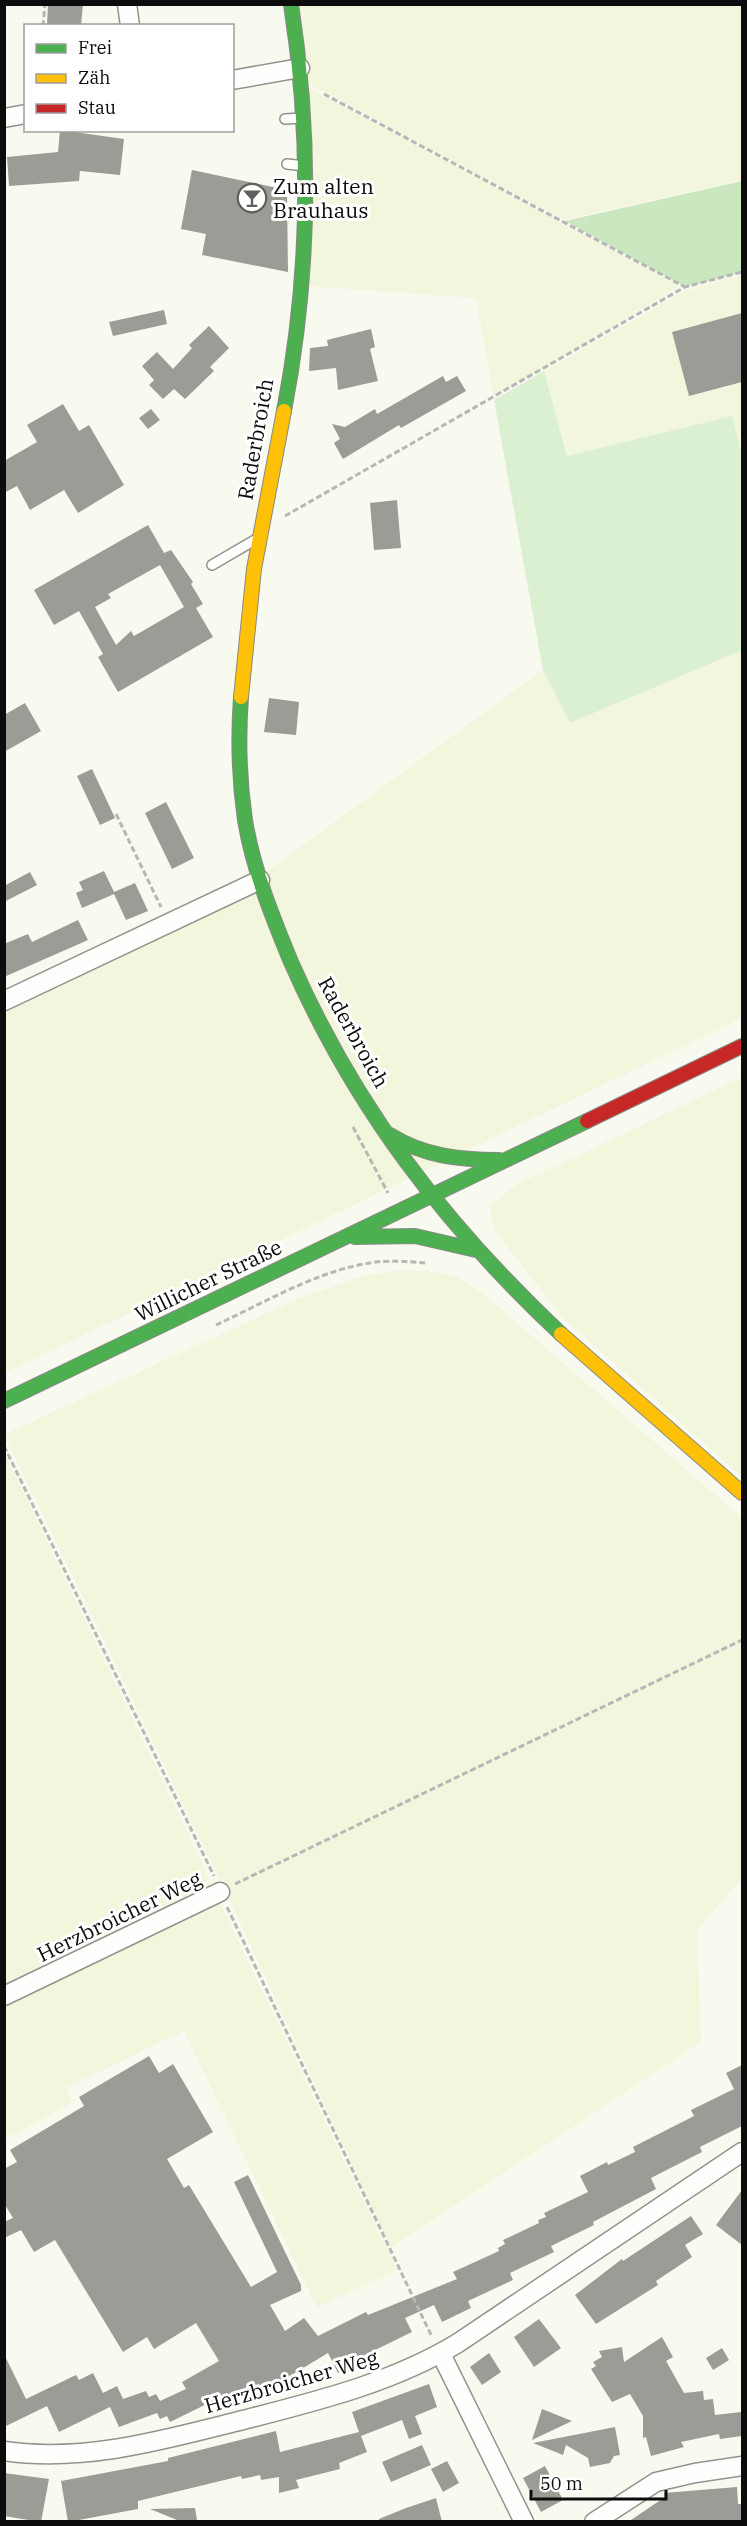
<svg xmlns="http://www.w3.org/2000/svg" width="747" height="2526" viewBox="0 0 747 2526" font-family="'IBM Plex Serif',serif">
<rect width="100%" height="100%" fill="#f9faef"/>
<path fill="#f2f6dc" d="M 296,5 L 742,5 L 742,180 L 564,220 L 303,81 Z
M 304,85 L 560,222 L 680,286 L 494,398 L 476,298 L 306,286 Z
M 742,275 L 742,456 L 732,416 L 567,456 L 544,371 L 687,290 Z
M 742,650 L 742,1018 L 5,1373 L 5,1008 L 47,989 L 270,869 L 543,670 L 570,723 Z
M 742,1077 L 742,1477 L 563,1318 L 494,1230 L 490,1206 L 514,1186 Z
M 393,1271 L 427,1271 L 456,1276 L 480,1291 L 742,1518 L 742,1878 L 697,1930 L 701,2042 L 391,2248 L 221,1882 L 5,1437 L 5,1434 L 297,1299 L 363,1276 Z
M 4,1452 L 207,1873 L 210,1885 L 205,1895 L 4,1991 Z
M 218,1899 L 397,2270 L 317,2308 L 184,2031 L 66,2088 L 72,2103 L 5,2139 L 5,2001 Z"/>
<path fill="#dbf0d0" d="M 544,371 L 567,456 L 732,416 L 742,456 L 742,650 L 570,723 L 543,670 L 494,400 Z"/>
<path fill="#cae7bf" d="M 742,181 L 742,272 L 685,287 L 565,221 Z"/>
<path fill="#9c9c96" fill-rule="evenodd" d="M 48,4 L 83,4 L 81,26 L 47,26 Z
M 60,130 L 124,139 L 120,175 L 80,171 L 79,181 L 9,186 L 7,157 L 58,152 Z
M 192,170 L 287,190 L 288,272 L 202,255 L 206,234 L 181,229 Z
M 164,310 L 167,324 L 113,336 L 109,322 Z
M 742,313 L 742,382 L 689,396 L 672,332 Z
M 209,326 L 229,348 L 210,367 L 214,371 L 185,399 L 174,389 L 163,399 L 149,385 L 154,380 L 142,366 L 157,352 L 173,369 L 192,348 L 189,345 Z
M 371,329 L 375,347 L 370,349 L 378,381 L 338,390 L 336,368 L 309,371 L 310,348 L 328,346 L 327,340 Z
M 443,376 L 446,382 L 457,376 L 466,391 L 401,428 L 399,425 L 343,459 L 334,443 L 340,439 L 332,424 L 345,427 L 375,409 L 377,414 Z
M 63,404 L 79,431 L 89,425 L 124,485 L 78,513 L 64,490 L 30,510 L 17,486 L 4,493 L 4,461 L 37,442 L 27,425 Z
M 151,409 L 160,420 L 148,429 L 139,418 Z
M 397,500 L 401,548 L 374,550 L 370,503 Z
M 148,525 L 164,553 L 171,550 L 193,582 L 191,584 L 203,604 L 196,608 L 213,637 L 118,692 L 98,657 L 103,654 L 79,611 L 54,625 L 34,590 ZM 160,565 L 184,607 L 134,636 L 131,631 L 116,645 L 95,607 L 111,598 L 108,594 Z
M 269,698 L 299,702 L 296,735 L 264,732 Z
M 25,703 L 41,731 L 4,752 L 4,715 Z
M 92,769 L 115,818 L 100,825 L 77,776 Z
M 166,802 L 194,858 L 172,869 L 145,813 Z
M 104,871 L 114,892 L 135,883 L 148,911 L 126,920 L 114,894 L 82,908 L 76,893 L 83,890 L 79,882 Z
M 30,872 L 37,885 L 4,902 L 4,886 Z
M 78,920 L 88,940 L 4,977 L 4,944 L 28,934 L 32,942 Z
M 149,2056 L 159,2073 L 173,2064 L 213,2132 L 167,2159 L 184,2188 L 189,2185 L 251,2287 L 277,2272 L 234,2182 L 248,2175 L 301,2285 L 301,2291 L 270,2305 L 285,2331 L 304,2318 L 318,2336 L 366,2312 L 368,2315 L 457,2279 L 453,2272 L 499,2251 L 498,2248 L 505,2244 L 503,2240 L 539,2223 L 538,2220 L 546,2217 L 544,2213 L 588,2192 L 580,2176 L 607,2162 L 608,2165 L 635,2152 L 633,2147 L 694,2116 L 691,2110 L 734,2089 L 726,2073 L 742,2065 L 742,2126 L 700,2147 L 702,2152 L 651,2178 L 656,2189 L 593,2222 L 594,2225 L 551,2246 L 554,2252 L 510,2273 L 513,2280 L 468,2301 L 471,2308 L 442,2322 L 434,2305 L 405,2318 L 412,2332 L 361,2357 L 362,2360 L 338,2373 L 328,2353 L 245,2403 L 241,2396 L 218,2410 L 213,2401 L 170,2422 L 167,2416 L 160,2419 L 157,2413 L 119,2427 L 110,2407 L 59,2432 L 47,2406 L 4,2427 L 4,2354 L 26,2399 L 76,2375 L 79,2380 L 93,2373 L 103,2393 L 117,2386 L 123,2399 L 146,2391 L 149,2397 L 156,2394 L 160,2401 L 186,2389 L 182,2382 L 219,2361 L 196,2323 L 154,2349 L 147,2337 L 123,2352 L 55,2240 L 34,2252 L 21,2230 L 4,2238 L 4,2222 L 13,2218 L 4,2203 L 4,2169 L 17,2162 L 10,2150 L 84,2106 L 79,2097 Z
M 742,2190 L 742,2245 L 716,2225 Z
M 691,2216 L 703,2234 L 685,2245 L 692,2257 L 656,2281 L 658,2285 L 596,2324 L 575,2295 L 622,2259 L 623,2261 Z
M 539,2319 L 561,2348 L 534,2367 L 514,2337 Z
M 662,2337 L 673,2357 L 666,2361 L 684,2393 L 703,2391 L 704,2400 L 713,2399 L 715,2415 L 741,2412 L 742,2436 L 720,2439 L 719,2434 L 681,2442 L 684,2447 L 651,2456 L 646,2437 L 643,2438 L 643,2416 L 630,2394 L 612,2402 L 591,2369 L 596,2366 L 593,2362 L 602,2357 L 599,2351 L 622,2347 L 624,2362 Z
M 722,2348 L 729,2360 L 713,2370 L 706,2358 Z
M 489,2353 L 501,2372 L 482,2385 L 470,2367 Z
M 429,2384 L 437,2407 L 415,2416 L 422,2434 L 409,2439 L 402,2420 L 361,2436 L 367,2452 L 339,2463 L 340,2469 L 296,2480 L 299,2488 L 279,2493 L 279,2477 L 261,2480 L 260,2475 L 242,2479 L 241,2476 L 138,2501 L 138,2509 L 68,2522 L 61,2481 L 168,2461 L 168,2458 L 276,2431 L 280,2452 L 359,2432 L 352,2412 Z
M 542,2409 L 572,2421 L 532,2440 Z
M 615,2427 L 620,2455 L 614,2456 L 610,2463 L 590,2467 L 588,2458 L 566,2445 L 563,2455 L 533,2443 Z
M 422,2445 L 431,2465 L 391,2482 L 382,2462 Z
M 447,2461 L 459,2483 L 443,2492 L 431,2469 Z
M 545,2466 L 563,2500 L 541,2512 L 523,2478 Z
M 4,2473 L 49,2479 L 41,2522 L 4,2516 Z
M 737,2487 L 738,2504 L 742,2504 L 742,2522 L 628,2522 L 665,2497 L 664,2493 Z
M 436,2498 L 442,2522 L 379,2522 L 379,2519 L 406,2508 Z
M 195,2508 L 197,2520 L 190,2522 L 182,2522 L 150,2509 Z"/>
<g fill="none" stroke-linecap="round" stroke-linejoin="round">
<g stroke="#93938e" stroke-width="12">
<path id="lane" d="M 285,119 L 303,118
M 287,164 L 305,166
M 212,565 L 255,540"/>
</g>
<g stroke="#93938e" stroke-width="21">
<path id="street" d="M 127,4 L 130,26
M 232,80 L 300,68
M 4,118 L 26,114
M 4,1001 L 260,880
M 4,1996 L 220,1892
M 441,2354 L 524,2522
M 4,2451 C 85,2463 167,2439 243,2420 C 317,2401 392,2383 458,2343 L 742,2152
M 594,2522 L 656,2482 L 695,2473 L 742,2466"/>
</g>
<g stroke="#898a85" stroke-width="16">
<path id="fast" d="M 284,411 C 310,276 312,140 291,4
M 241,697 C 238,738 239,779 245,820 C 253,869 272,916 291,962 C 355,1108 445,1225 561,1334
M 390,1135 C 424,1156 459,1160 499,1160
M 355,1237 L 415,1236 L 476,1250
M 4,1401 L 587,1121"/>
</g>
<g stroke="#898a85" stroke-width="16">
<path id="slow" d="M 241,697 L 254,569 L 284,411
M 561,1334 L 742,1493"/>
</g>
<g stroke="#898a85" stroke-width="16">
<path id="jam" d="M 587,1121 L 742,1046"/>
</g>
<path stroke="#b7b7b5" stroke-width="3" stroke-dasharray="6 3" stroke-linecap="butt" d="M 43,26 L 45,4
M 324,94 L 685,287
M 285,516 L 685,287 L 742,272
M 116,814 L 161,907
M 353,1127 L 388,1193
M 216,1325 C 266,1302 320,1269 376,1262 C 393,1260 411,1262 427,1263
M 4,1446 L 214,1876
M 235,1884 L 742,1640
M 227,1907 L 432,2337"/>
<use href="#lane" stroke="#fefefd" stroke-width="9"/>
<use href="#street" stroke="#fefefd" stroke-width="18"/>
<use href="#fast" stroke="#4caf50" stroke-width="14"/>
<use href="#slow" stroke="#ffc107" stroke-width="14"/>
<use href="#jam" stroke="#c62828" stroke-width="14"/>
</g>
<defs>
<g id="bar-ring" transform="scale(1.5)"><circle r="9.5" fill="#fff" stroke="#5f5f5b" stroke-width="1.5"/><path d="M-6-5H6L.8 .8V4.5H3.5V6h-7V4.5H-.8V.8Z" fill="#5f5f5b"/></g>
</defs>
<g fill-rule="evenodd">
<use href="#bar-ring" x="252" y="198"/>
</g>
<g text-anchor="middle" dominant-baseline="central" stroke-width="6" stroke-linejoin="round" paint-order="stroke">
<g font-size="21" fill="#0c0c0c" stroke="#fff" text-anchor="start">
<text x="273" y="186">Zum alten<tspan x="273" dy="24">Brauhaus</tspan></text>
</g>
<g font-size="21" fill="#0c0c0c" stroke="#fff">
<text transform="translate(255 439) rotate(-80)">Raderbroich</text>
<text transform="translate(354 1032) rotate(61)">Raderbroich</text>
<text transform="translate(208 1280) rotate(-26)">Willicher Straße</text>
<text transform="translate(119 1916) rotate(-26)">Herzbroicher Weg</text>
<text transform="translate(291 2381) rotate(-16)">Herzbroicher Weg</text>
</g>
</g>
<rect width="747" height="2526" fill="none" stroke="#0c0c0c" stroke-width="12"/>
<rect x="24" y="24" width="210" height="108" fill="#ffffff" stroke="#9e9e9e" stroke-width="1.5"/>
<rect x="36" y="44" width="30" height="9" fill="#4caf50" stroke="#9e9e9e" stroke-width="1.5"/>
<text x="78" y="54" font-size="18" fill="#0c0c0c">Frei</text>
<rect x="36" y="74" width="30" height="9" fill="#ffc107" stroke="#9e9e9e" stroke-width="1.5"/>
<text x="78" y="84" font-size="18" fill="#0c0c0c">Zäh</text>
<rect x="36" y="104" width="30" height="9" fill="#c62828" stroke="#9e9e9e" stroke-width="1.5"/>
<text x="78" y="114" font-size="18" fill="#0c0c0c">Stau</text>
<path d="M531 2490v9h135v-9" fill="none" stroke="#0c0c0c" stroke-width="3"/>
<text x="540" y="2490" font-size="18" fill="#0c0c0c" stroke="#ffffff" stroke-width="4.5" paint-order="stroke">50 m</text>
</svg>
